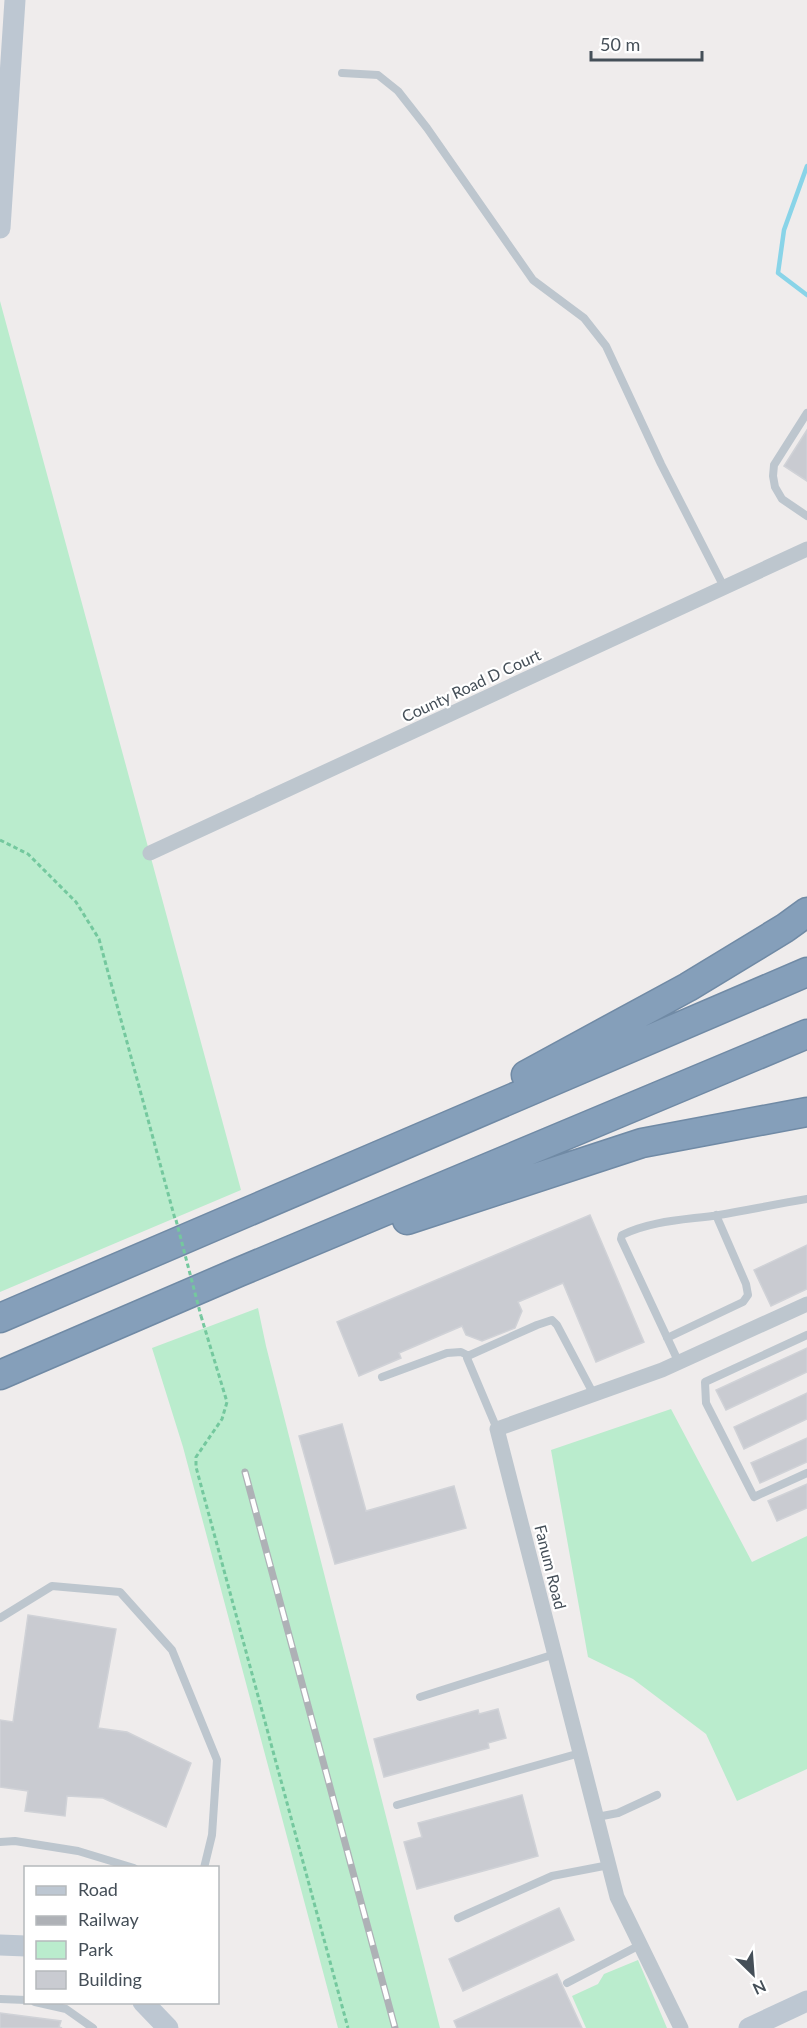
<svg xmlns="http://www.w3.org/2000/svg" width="807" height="2028" viewBox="0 0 807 2028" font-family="Lato,sans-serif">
<rect width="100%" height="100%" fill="#efecec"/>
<path fill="#baeccd" d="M 0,301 L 241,1190 L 0,1292 Z
M 258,1308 L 266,1346 L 440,2028 L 338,2028 L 183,1447 L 152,1348 Z
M 671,1409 L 752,1562 L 807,1536 L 807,1769 L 737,1801 L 706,1734 L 633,1679 L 588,1657 L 551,1450 Z
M 638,1960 L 667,2028 L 586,2028 L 572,1996 L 598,1984 L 604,1974 Z"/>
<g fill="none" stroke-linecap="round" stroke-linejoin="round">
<path stroke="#89d4e8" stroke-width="4.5" d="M 807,166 L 784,230 L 778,273 L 807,295"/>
</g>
<path fill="#c9cbd1" stroke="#d0d2d7" stroke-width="1.5" d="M 807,430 L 807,481 L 784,466 Z
M 590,1215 L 644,1342 L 596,1362 L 563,1283 L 518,1302 L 522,1311 L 515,1328 L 482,1341 L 466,1335 L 462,1326 L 399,1353 L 401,1358 L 359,1376 L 337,1322 Z
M 807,1245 L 807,1289 L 771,1306 L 754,1270 Z
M 807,1348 L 807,1372 L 726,1410 L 716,1390 Z
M 807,1393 L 807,1419 L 744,1449 L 734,1427 Z
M 342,1424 L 366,1511 L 454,1486 L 466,1528 L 335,1564 L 299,1436 Z
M 807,1438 L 807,1462 L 760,1483 L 751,1463 Z
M 807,1484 L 807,1508 L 777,1521 L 768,1501 Z
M 28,1615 L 116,1629 L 98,1728 L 127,1732 L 191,1763 L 166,1827 L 103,1798 L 67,1796 L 65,1816 L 25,1811 L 28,1791 L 0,1787 L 0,1720 L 13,1722 Z
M 498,1709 L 506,1738 L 488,1743 L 489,1748 L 384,1777 L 374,1739 L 478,1710 L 479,1714 Z
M 522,1795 L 538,1856 L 417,1889 L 404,1842 L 422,1837 L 418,1823 Z
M 559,1908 L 574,1940 L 463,1991 L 449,1959 Z
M 557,1974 L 582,2028 L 457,2028 L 454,2021 Z
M 0,2013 L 61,2021 L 59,2027 L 62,2028 L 0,2028 Z"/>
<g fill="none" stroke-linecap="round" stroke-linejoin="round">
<g stroke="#708aa5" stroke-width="31">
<path id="highway" d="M 526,1075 L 688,987 L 785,928 L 807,912
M 407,1220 L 642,1143 L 807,1112
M 0,1318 L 807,972
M 0,1375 L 239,1272 L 807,1034"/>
</g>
<path stroke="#74c89e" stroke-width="3" stroke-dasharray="4.5 3" stroke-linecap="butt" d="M 0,840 L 28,854 L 76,902 L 99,939 L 175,1219
M 201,1316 L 227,1402 L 222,1419 L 196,1457 L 196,1467 L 348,2028"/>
<path stroke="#bdc6ce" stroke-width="8" d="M 342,73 L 378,75 L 398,91 L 427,128 L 533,280 L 584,318 L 606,346 L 661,464 L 724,587
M 807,413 L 774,465 L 773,476 L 775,487 L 782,499 L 807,516
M 807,1335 L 705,1382 L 706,1403 L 754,1497 L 807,1473
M 667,1338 L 743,1302 L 748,1295 L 746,1284 L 716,1215
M 679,1363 L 621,1239 L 622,1235 C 653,1220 686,1220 719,1215 C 748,1210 777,1204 807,1199
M 382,1377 L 447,1353 L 461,1352 L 469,1356
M 497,1429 L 467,1358 L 470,1355 L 537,1325 L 552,1320 L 557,1325 L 594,1395
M 0,1618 L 52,1586 L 120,1592 L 172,1650 L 217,1760 L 212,1835 L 204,1868
M 420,1697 L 555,1654
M 397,1805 L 580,1753
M 597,1817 L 618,1813 L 657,1795
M 0,1842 L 15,1841 L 78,1851 L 134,1868
M 458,1918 L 552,1876 L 609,1865
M 567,1983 L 640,1945
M 0,1999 L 26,2000
M 35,2002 L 66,2009 L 93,2028"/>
<path stroke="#bdc6ce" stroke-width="15" d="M 150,853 L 807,549
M 681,2028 L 617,1897 L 497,1429 L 662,1370 L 807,1304"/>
<path stroke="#bdc7d2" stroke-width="21" d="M 0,228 L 15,0
M 0,1945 L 26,1946
M 143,2002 L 168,2028
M 749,2028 L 807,2001"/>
<use href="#highway" stroke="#859fba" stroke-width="28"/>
<g stroke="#aeb1b6" stroke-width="7">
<path id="rail" d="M 245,1472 L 395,2028"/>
</g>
<use href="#rail" stroke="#fff" stroke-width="4.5" stroke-dasharray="14" stroke-linecap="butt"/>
<path stroke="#74c89e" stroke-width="3" stroke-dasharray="4.5 3" stroke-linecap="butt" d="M 176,1220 L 201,1316"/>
</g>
<g text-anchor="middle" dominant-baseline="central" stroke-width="4.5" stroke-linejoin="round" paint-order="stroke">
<g font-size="16" fill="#454f58" stroke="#fff">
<text transform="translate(471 685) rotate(-25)">County Road D Court</text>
<text transform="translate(551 1567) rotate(76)">Fanum Road</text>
</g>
</g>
<rect x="24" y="1866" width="195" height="138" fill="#ffffff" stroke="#b5b9bc" stroke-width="1.5"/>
<rect x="36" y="1886" width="30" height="9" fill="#bdc7d2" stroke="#b5b9bc" stroke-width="1.5"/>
<text x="78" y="1896" font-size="18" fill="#454f58">Road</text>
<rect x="36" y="1916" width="30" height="9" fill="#aeb1b6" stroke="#b5b9bc" stroke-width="1.5"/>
<text x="78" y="1926" font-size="18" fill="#454f58">Railway</text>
<rect x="36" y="1941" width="30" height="18" fill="#baeccd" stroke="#b5b9bc" stroke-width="1.5"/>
<text x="78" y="1956" font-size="18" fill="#454f58">Park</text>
<rect x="36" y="1971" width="30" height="18" fill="#c9cbd1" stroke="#b5b9bc" stroke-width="1.5"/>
<text x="78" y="1986" font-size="18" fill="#454f58">Building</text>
<g transform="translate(753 1974) rotate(155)" stroke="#ffffff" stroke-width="4.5" paint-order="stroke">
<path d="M0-4.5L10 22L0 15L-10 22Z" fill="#454f58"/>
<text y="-9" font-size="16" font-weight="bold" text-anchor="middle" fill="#454f58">N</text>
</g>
<path d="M591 51v9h111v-9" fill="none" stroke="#454f58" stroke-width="3"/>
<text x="600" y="51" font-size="18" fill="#454f58" stroke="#ffffff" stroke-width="4.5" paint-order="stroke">50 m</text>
</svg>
